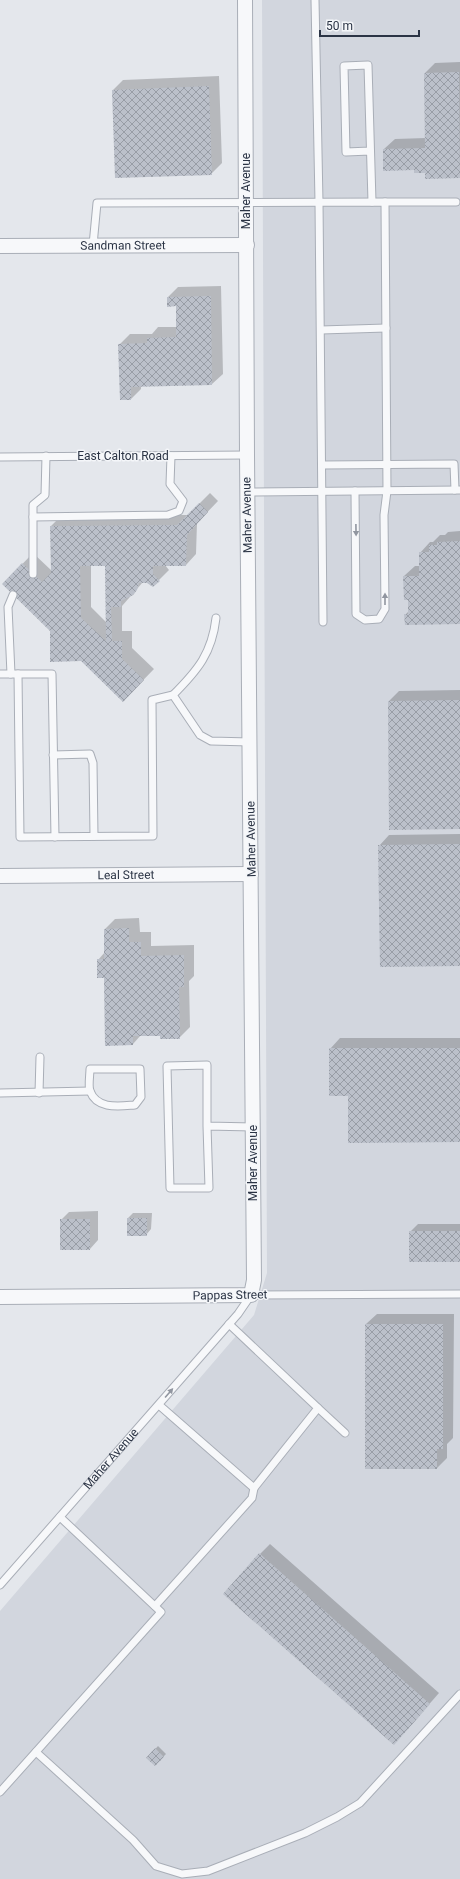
<svg xmlns="http://www.w3.org/2000/svg" width="460" height="1879" viewBox="0 0 460 1879" font-family="Roboto,sans-serif">
<defs>
<pattern id="building-cross-hatch" width="8" height="8" patternUnits="userSpaceOnUse"><rect width="8" height="8" fill="#bbc0ca"/><path d="M0 0l8 8M0 8l8-8" fill="none" stroke="#989da6"/></pattern>
</defs>
<rect width="100%" height="100%" fill="#e4e7ec"/>
<path fill="#d2d6de" d="M 262,0 L 460,0 L 460,1879 L 0,1879 L 0,1611 L 254,1315 L 267,1273 Z"/>
<path fill="#0003" fill-rule="evenodd" d="M 460,62 L 460,177 L 415,169 L 384,149 L 395,139 L 426,138 L 425,73 L 435,63 Z
M 219,76 L 222,163 L 211,174 L 113,90 L 123,80 Z
M 221,286 L 223,374 L 212,384 L 141,386 L 141,389 L 131,399 L 119,345 L 130,334 L 152,334 L 158,327 L 177,327 L 177,305 L 168,297 L 178,287 Z
M 210,493 L 218,501 L 197,523 L 196,554 L 186,565 L 165,565 L 169,570 L 153,586 L 147,582 L 143,582 L 122,606 L 122,631 L 132,631 L 132,648 L 154,669 L 123,701 L 3,584 L 33,553 L 52,571 L 51,526 L 62,515 L 188,515 ZM 91,565 L 106,565 L 106,622 L 91,607 Z
M 460,531 L 460,623 L 405,615 L 409,611 L 409,599 L 404,576 L 415,566 L 420,566 L 420,553 L 430,542 L 433,542 L 440,535 L 445,535 L 448,532 Z
M 460,690 L 460,828 L 389,701 L 399,691 Z
M 460,834 L 460,965 L 379,846 L 389,835 Z
M 139,918 L 140,932 L 151,932 L 151,946 L 194,945 L 194,976 L 189,981 L 190,1027 L 179,1038 L 161,1035 L 141,1035 L 133,1044 L 98,960 L 105,952 L 105,929 L 115,919 Z
M 340,1038 L 460,1038 L 460,1141 L 349,1095 L 330,1049 Z
M 98,1211 L 98,1240 L 90,1249 L 61,1249 L 61,1220 L 69,1212 Z
M 133,1213 L 152,1213 L 151,1229 L 146,1235 L 128,1218 Z
M 418,1224 L 460,1224 L 460,1261 L 410,1232 Z
M 377,1314 L 454,1314 L 453,1438 L 447,1444 L 447,1458 L 437,1468 L 366,1324 Z
M 270,1544 L 439,1693 L 404,1733 L 260,1554 Z
M 158,1746 L 166,1754 L 155,1765 L 147,1758 Z"/>
<path fill="url(#building-cross-hatch)" fill-rule="evenodd" d="M 459,72 L 460,178 L 425,179 L 425,173 L 414,173 L 414,170 L 383,171 L 383,149 L 425,148 L 424,73 Z
M 209,86 L 212,175 L 115,178 L 112,90 Z
M 211,296 L 212,385 L 131,387 L 131,400 L 120,400 L 118,344 L 147,343 L 147,338 L 176,337 L 176,306 L 167,307 L 167,297 Z
M 199,503 L 208,512 L 187,535 L 186,566 L 153,566 L 153,574 L 160,581 L 153,587 L 147,583 L 139,583 L 137,590 L 133,595 L 121,601 L 121,607 L 111,607 L 112,641 L 122,641 L 122,659 L 144,680 L 123,702 L 81,661 L 50,662 L 50,631 L 2,584 L 22,563 L 42,582 L 51,573 L 50,526 L 177,525 ZM 80,566 L 105,566 L 106,641 L 81,618 Z
M 460,541 L 460,624 L 405,625 L 404,614 L 408,614 L 408,600 L 404,600 L 403,576 L 419,576 L 419,552 L 429,552 L 429,545 L 437,545 L 437,542 Z
M 460,700 L 460,829 L 389,830 L 388,701 Z
M 460,844 L 460,966 L 380,967 L 378,845 Z
M 129,928 L 129,942 L 141,942 L 141,956 L 184,955 L 184,987 L 179,987 L 180,1039 L 160,1039 L 160,1036 L 133,1036 L 133,1045 L 105,1046 L 104,978 L 97,978 L 97,959 L 104,959 L 104,929 Z
M 329,1048 L 460,1048 L 460,1142 L 348,1143 L 348,1096 L 329,1096 Z
M 127,1218 L 147,1218 L 147,1236 L 127,1236 Z
M 60,1219 L 90,1219 L 90,1250 L 60,1250 Z
M 409,1231 L 460,1231 L 460,1262 L 409,1262 Z
M 365,1324 L 443,1324 L 443,1449 L 437,1449 L 437,1469 L 365,1469 Z
M 259,1553 L 430,1704 L 394,1745 L 223,1594 Z
M 155,1748 L 164,1757 L 155,1766 L 146,1758 Z"/>
<g fill="none" stroke-linecap="round" stroke-linejoin="round">
<g stroke="#a9aeb7" stroke-width="9">
<g id="lane">
<path d="M 315,0 L 319,202 L 323,622"/>
<path d="M 370,151 L 346,152 L 344,66 L 368,65 L 372,202"/>
<path d="M 385,202 L 456,202"/>
<path d="M 93,245 L 97,203 L 385,202 L 387,491 L 384,515 L 385,609 L 379,619 L 365,620 L 356,614 L 355,491"/>
<path d="M 321,330 L 386,328"/>
<path d="M 0,457 L 247,455"/>
<path d="M 322,465 L 454,464 L 455,490"/>
<path d="M 247,492 L 460,490"/>
<path d="M 33,517 L 168,515 L 179,511 L 183,501 L 170,484 L 171,456"/>
<path d="M 33,574 L 33,505 L 45,495 L 46,456"/>
<path d="M 216,618 C 212,653 198,670 173,695 L 200,735 L 211,741 L 250,742"/>
<path d="M 0,674 L 18,674 L 20,837 L 153,836 L 152,700 L 173,695"/>
<path d="M 11,674 L 8,607 L 13,595"/>
<path d="M 18,674 L 52,674 L 55,837"/>
<path d="M 53,755 L 90,754 L 93,763 L 94,836"/>
<path d="M 90,1069 L 140,1069 L 141,1097 L 135,1105 C 120,1106 97,1110 90,1091 C 88,1086 90,1075 90,1069 Z"/>
<path d="M 0,1093 L 90,1091"/>
<path d="M 39,1093 L 40,1057"/>
<path d="M 207,1126 L 209,1188 L 170,1188 L 167,1066 L 207,1065 L 207,1126 L 253,1127"/>
<path d="M 229,1324 L 318,1408 L 254,1488"/>
<path d="M 318,1408 L 345,1433"/>
<path id="s1" d="M 0,1585 L 238,1314 L 251,1295 L 460,1294"/>
<path d="M 155,1606 L 252,1498 L 254,1488 L 159,1405"/>
<path d="M 36,1752 L 133,1840 L 156,1866 L 182,1874 L 208,1871 L 305,1833 L 337,1817 L 360,1803 L 460,1694"/>
<path d="M 0,1792 L 161,1612 L 60,1517"/>
</g>
</g>
<g stroke="#a9aeb7" stroke-width="16">
<g id="street">
<path id="s2" d="M 0,246 L 247,245"/>
<path id="s3" d="M 0,876 L 251,874"/>
<path d="M 0,1297 L 251,1295 L 254,1280 L 247,455 L 245,0"/>
</g>
</g>
<use href="#lane" stroke="#f7f8fa" stroke-width="7"/>
<use href="#street" stroke="#f7f8fa" stroke-width="14"/>
</g>
<defs><path id="oneway-solid" d="M-6-.8H1V-3.2L6.5 0L1 3.2V.8H-6Z"/></defs>
<g fill="#9196a0">
<use href="#oneway-solid" transform="translate(356 530) rotate(89)"/>
<use href="#oneway-solid" transform="translate(385 599) rotate(-90)"/>
<use href="#oneway-solid" transform="translate(169 1393) rotate(-49)"/>
</g>
<g text-anchor="middle" dominant-baseline="central" stroke-width="3" stroke-linejoin="round" paint-order="stroke">
<g font-size="12" fill="#2b3445" stroke="#f4f6f9">
<text transform="translate(246 191) rotate(-90)">Maher Avenue</text>
<text stroke="none"><textPath href="#s2" startOffset="123">Sandman Street</textPath></text>
<text x="123" y="456">East Calton Road</text>
<text transform="translate(247 515) rotate(-91)">Maher Avenue</text>
<text transform="translate(251 839) rotate(-91)">Maher Avenue</text>
<text stroke="none"><textPath href="#s3" startOffset="126">Leal Street</textPath></text>
<text transform="translate(253 1163) rotate(-90)">Maher Avenue</text>
<text transform="translate(230 1295) rotate(-1)">Pappas Street</text>
<text stroke="none"><textPath href="#s1" startOffset="168">Maher Avenue</textPath></text>
</g>
</g>
<path d="M320 30v6h99v-6" fill="none" stroke="#2b3445" stroke-width="2"/>
<text x="326" y="30" font-size="12" fill="#2b3445" stroke="#f4f6f9" stroke-width="3" paint-order="stroke">50 m</text>
</svg>
